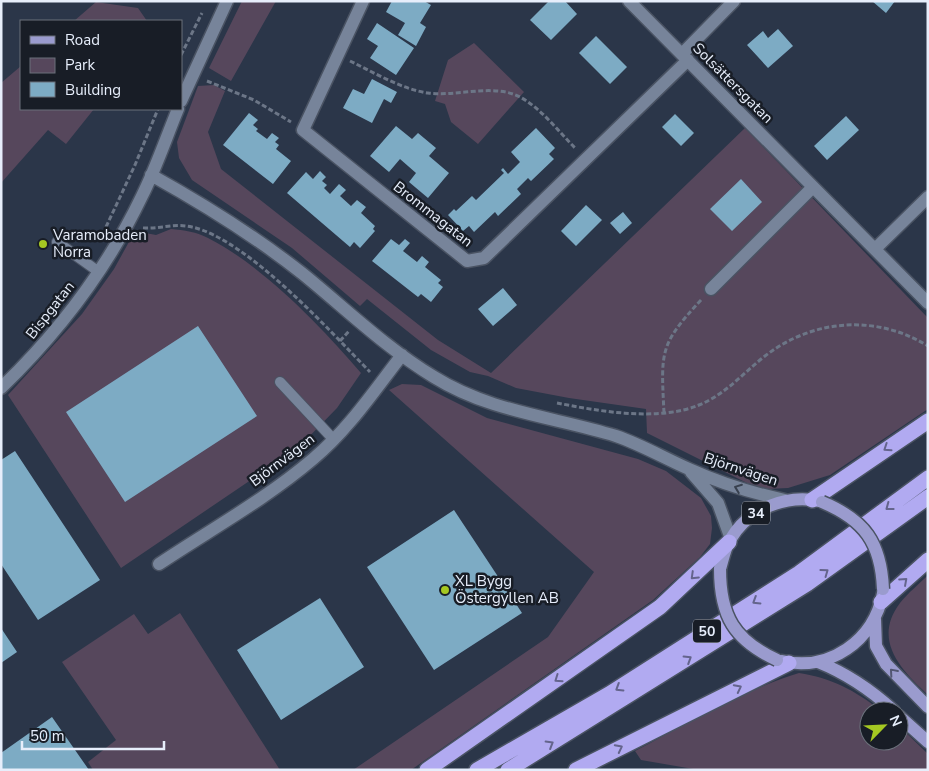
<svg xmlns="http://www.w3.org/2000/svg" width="929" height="771" viewBox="0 0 929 771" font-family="'Nunito Sans',sans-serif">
<rect width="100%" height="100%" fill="#2b3649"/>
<path fill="#56475c" d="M 242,1 L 276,1 L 231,81 L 209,68 Z
M 96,2 L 138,8 L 147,21 L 74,21 Z
M 474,43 L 524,92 L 478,144 L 451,122 L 445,104 L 435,101 L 448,60 Z
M 21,66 L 21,109 L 94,109 L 66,144 L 48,130 L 1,183 L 1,83 Z
M 214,85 L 225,91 L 208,132 L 221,169 L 438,340 L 491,373 L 745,128 L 928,318 L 928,409 L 830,475 L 788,488 L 767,489 L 747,483 L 647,433 L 646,409 L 569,398 L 516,388 L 488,376 L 470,372 L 431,350 L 367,299 L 360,306 L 292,248 L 192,180 L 179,158 L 177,142 L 198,86 Z
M 171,229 C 184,230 197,232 208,238 C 262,265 322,327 361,373 L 337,408 L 298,448 L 121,568 L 8,395 L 82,314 L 114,269 L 135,231 L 156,235 Z
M 402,384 L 421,385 L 487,418 L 638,459 L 666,471 L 701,498 L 711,516 L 712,528 L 710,544 L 700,557 L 653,600 L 411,770 L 353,770 L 548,637 L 594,572 L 389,390 Z
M 928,575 L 928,695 C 901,670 872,640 900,603 C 908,593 919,584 928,575 Z
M 180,613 L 280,770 L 93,770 L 88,762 L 116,740 L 62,662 L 134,614 L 148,634 Z
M 799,673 C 831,678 855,690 881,711 L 869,711 L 869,741 L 899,741 L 899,726 L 928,754 L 928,770 L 699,770 L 641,760 L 635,751 C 688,723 741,691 799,673 Z"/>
<path fill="#7dabc4" d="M 392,1 L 424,1 L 431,5 L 420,23 L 426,27 L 416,46 L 398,35 L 405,23 L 386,12 Z
M 549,1 L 565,1 L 577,14 L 551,40 L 530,20 Z
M 872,1 L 895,1 L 886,13 Z
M 377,23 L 414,48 L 396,75 L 370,58 L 378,46 L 367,39 Z
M 778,29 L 793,46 L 768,68 L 747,45 L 763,31 L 768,38 Z
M 596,36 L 627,67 L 610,84 L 579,53 Z
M 372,79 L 397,92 L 391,103 L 384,99 L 372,123 L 343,108 L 353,89 L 364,94 Z
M 249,113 L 258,120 L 253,125 L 258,129 L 256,131 L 267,139 L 272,133 L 279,138 L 275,142 L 279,145 L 276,149 L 291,161 L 273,184 L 223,145 Z
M 675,114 L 694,133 L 681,146 L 662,127 Z
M 846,116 L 859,130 L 827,160 L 814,146 Z
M 396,126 L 412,139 L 418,133 L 436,148 L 429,156 L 449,173 L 428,198 L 409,182 L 416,173 L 400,159 L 389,172 L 370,156 Z
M 536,128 L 555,148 L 549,154 L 554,159 L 531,181 L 528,178 L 517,189 L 521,194 L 498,216 L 495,212 L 474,232 L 469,226 L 463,231 L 448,215 L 454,209 L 456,211 L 472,196 L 476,200 L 504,173 L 501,170 L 503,168 L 508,174 L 520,162 L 511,152 Z
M 320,171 L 326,177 L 322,181 L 327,185 L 324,188 L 330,194 L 339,184 L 346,190 L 340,196 L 351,206 L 357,200 L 366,207 L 361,213 L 375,226 L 373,229 L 375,231 L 360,248 L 354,242 L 350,247 L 287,193 L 306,172 L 313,179 Z
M 741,179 L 762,202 L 732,231 L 710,209 Z
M 586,205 L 602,220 L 576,246 L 561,231 Z
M 623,212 L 632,223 L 620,234 L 610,223 Z
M 391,239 L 399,245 L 405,239 L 410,243 L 403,251 L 417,262 L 422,256 L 429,262 L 425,267 L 441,280 L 438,283 L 443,287 L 431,302 L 421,294 L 418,297 L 372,261 Z
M 503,288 L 517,305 L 493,326 L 478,309 Z
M 198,326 L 257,416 L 125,502 L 66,412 Z
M 15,451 L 100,580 L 38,620 L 1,564 L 1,460 Z
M 454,510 L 522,613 L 434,670 L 367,567 Z
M 320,598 L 364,667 L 281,720 L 237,650 Z
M 1,628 L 17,652 L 1,663 Z
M 52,717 L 89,770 L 1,770 L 1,753 Z"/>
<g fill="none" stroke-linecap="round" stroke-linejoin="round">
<g stroke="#4a5363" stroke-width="12">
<path id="lane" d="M 57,242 L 99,272
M 280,382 L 334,440"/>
</g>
<g stroke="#4a5363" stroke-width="15">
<path id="street" d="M 363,1 L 303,130 L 467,261 L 484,258 L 688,60
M 629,1 L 928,303
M 682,54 L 734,1
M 181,101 L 227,1
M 151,175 C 205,205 255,236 303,274 C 346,309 386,348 434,377 C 490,412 555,417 616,436 C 642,445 664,458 689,469 C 720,483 752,493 785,500
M 875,249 L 928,197
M 711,289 L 813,187
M 1,388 C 59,332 107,269 142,196 C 156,168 166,138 178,109
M 691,472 L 718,503 L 731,539
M 159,564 C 210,530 266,499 313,459 C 348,430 374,391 402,355"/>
</g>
<g stroke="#4a5363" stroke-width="15">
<path id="primary" d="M 720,569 C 723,559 725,548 730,540 C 748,509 785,494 820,501
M 875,619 L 876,646 L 886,664 L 928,707
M 782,661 C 829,672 874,641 883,593
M 818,662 C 848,674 871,690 894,711
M 899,716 L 928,742"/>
</g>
<g stroke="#4a5363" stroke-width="18">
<path id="highway" d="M 812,500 L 928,421
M 881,602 L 928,560
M 427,770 L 660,607 L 729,542
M 477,770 L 609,694 L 799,573 L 928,478
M 508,770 L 807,584 L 928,497
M 576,770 L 789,663"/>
</g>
<path stroke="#6c7687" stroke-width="3" stroke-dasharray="5 2.5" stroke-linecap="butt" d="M 181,55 L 202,13
M 350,61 C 375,73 401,89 428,93 C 457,97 493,83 520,97 C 542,109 558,131 576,149
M 207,81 L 254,100 L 291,122
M 106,227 L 135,165 L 158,109
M 143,228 C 160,229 175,223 192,227 C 248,240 329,330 370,372
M 340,341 L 349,331
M 557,403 C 598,411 658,422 699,405 C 726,394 742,374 765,356 C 813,319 876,314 928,346
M 664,413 C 661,351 659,345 702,299"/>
<use href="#lane" stroke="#77849a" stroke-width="10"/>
<use href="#street" stroke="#77849a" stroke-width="12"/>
<use href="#primary" stroke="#9a9bce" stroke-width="12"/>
<use href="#highway" stroke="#b1aaf1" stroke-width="15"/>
<g stroke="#4a5363" stroke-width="15" stroke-linecap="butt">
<path id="primary-bridge" d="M 822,502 C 865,520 881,543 883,589
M 720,569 C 720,616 734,640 777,660"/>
</g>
<use href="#primary-bridge" stroke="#9a9bce" stroke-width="12"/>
</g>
<defs><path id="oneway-chevron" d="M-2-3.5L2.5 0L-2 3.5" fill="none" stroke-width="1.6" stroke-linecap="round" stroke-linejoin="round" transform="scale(1.25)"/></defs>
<g stroke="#64648c">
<use href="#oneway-chevron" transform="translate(887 448) rotate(146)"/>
<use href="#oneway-chevron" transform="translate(889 507) rotate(143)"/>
<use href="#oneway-chevron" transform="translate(825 572) rotate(-36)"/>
<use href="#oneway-chevron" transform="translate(694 576) rotate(136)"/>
<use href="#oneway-chevron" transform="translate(904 581) rotate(-42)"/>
<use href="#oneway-chevron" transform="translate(756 601) rotate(148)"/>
<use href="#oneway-chevron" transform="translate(688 659) rotate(-32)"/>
<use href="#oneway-chevron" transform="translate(558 679) rotate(145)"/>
<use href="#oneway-chevron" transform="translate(619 688) rotate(148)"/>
<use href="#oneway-chevron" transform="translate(738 688) rotate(-27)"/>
<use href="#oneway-chevron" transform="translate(550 744) rotate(-31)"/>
<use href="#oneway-chevron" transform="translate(619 748) rotate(-27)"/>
</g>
<use stroke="#39414f" href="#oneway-chevron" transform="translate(738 488) rotate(-159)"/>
<use stroke="#525672" href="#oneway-chevron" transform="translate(893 672) rotate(-131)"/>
<g fill="#a5c822" stroke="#181d26" stroke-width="2">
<circle cx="43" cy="244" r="5"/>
<circle cx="445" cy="590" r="5"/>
</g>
<g text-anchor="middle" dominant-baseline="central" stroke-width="5" stroke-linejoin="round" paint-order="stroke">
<g fill="#181d26" stroke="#a9afbb" stroke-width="1">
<rect x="742" y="501.5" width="28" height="23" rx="4"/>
<rect x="693" y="619.5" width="28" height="23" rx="4"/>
</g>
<g font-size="14" font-weight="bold" fill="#e7eefb">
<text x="756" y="513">34</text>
<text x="707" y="631">50</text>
</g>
<g font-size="15" fill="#e7eefb" stroke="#181d26">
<text transform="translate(733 83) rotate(45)">Solsättersgatan</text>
<text transform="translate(433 214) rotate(38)">Brommagatan</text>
<text transform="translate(50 310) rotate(-52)">Bispgatan</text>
<text transform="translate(282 460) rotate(-37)">Björnvägen</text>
<text transform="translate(741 469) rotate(18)">Björnvägen</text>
</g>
<g font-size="15" fill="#e7eefb" stroke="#181d26" text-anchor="start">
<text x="53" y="235">Varamobaden<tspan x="53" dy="17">Norra</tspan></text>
<text x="455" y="581">XL Bygg<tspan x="455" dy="17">Östergyllen AB</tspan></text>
</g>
</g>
<rect width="929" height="771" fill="none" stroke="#e7eefb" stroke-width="5"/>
<rect x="20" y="20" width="162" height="90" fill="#181d26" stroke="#6b717b"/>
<rect x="30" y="36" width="25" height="8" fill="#9a9bce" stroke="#6b717b"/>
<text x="65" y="45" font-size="15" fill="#e7eefb">Road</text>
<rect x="30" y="58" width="25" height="15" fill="#56475c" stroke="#6b717b"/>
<text x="65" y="70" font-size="15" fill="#e7eefb">Park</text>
<rect x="30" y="82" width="25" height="15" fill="#7dabc4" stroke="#6b717b"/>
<text x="65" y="95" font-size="15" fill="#e7eefb">Building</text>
<g transform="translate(884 726) rotate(66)"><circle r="24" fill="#181d26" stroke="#6b717b"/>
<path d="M0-4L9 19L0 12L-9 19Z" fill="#a5c822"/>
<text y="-8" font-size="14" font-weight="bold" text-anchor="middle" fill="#e7eefb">N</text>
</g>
<path d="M22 741v8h142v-8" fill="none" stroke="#e7eefb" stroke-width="2.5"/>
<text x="30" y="741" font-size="15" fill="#e7eefb" stroke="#181d26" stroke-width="4" paint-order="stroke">50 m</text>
</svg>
